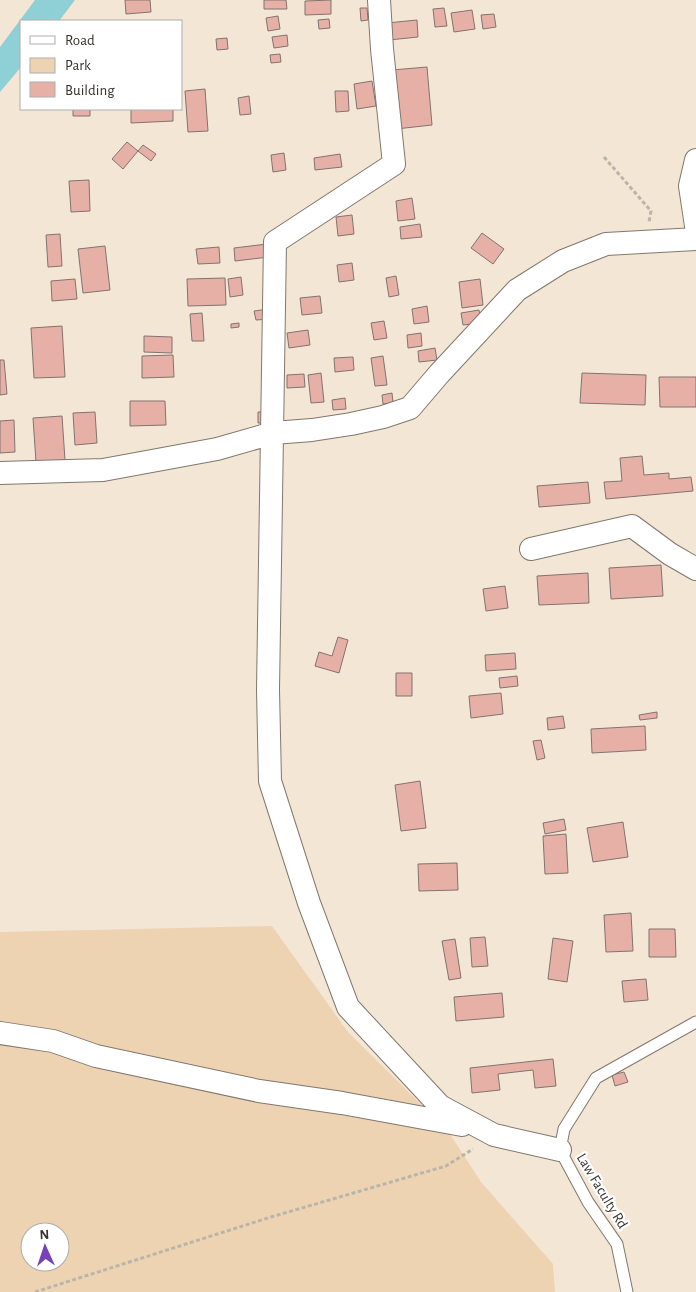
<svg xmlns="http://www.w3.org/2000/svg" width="696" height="1292" viewBox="0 0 696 1292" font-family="'Alegreya Sans',sans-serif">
<rect width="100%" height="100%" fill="#f8efe4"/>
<path fill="#f4e6d4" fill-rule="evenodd" d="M 0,0 L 696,0 L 696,1292 L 0,1292 ZM 21,21 L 181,21 L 181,109 L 21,109 ZM 30,1232 L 60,1232 L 60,1262 L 30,1262 Z"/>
<path fill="#eed3b3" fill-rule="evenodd" d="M 272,926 L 348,1032 L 448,1131 L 481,1182 L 553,1264 L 555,1292 L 0,1292 L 0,932 ZM 30,1232 L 60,1232 L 60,1262 L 30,1262 Z"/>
<path fill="#8fd0d6" d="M 35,0 L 75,0 L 59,21 L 21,21 L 21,67 L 0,92 L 0,47 Z"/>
<path fill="#e7b0a6" stroke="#817371" d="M 125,0 L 150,0 L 151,12 L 126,14 Z
M 264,0 L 286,0 L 287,9 L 264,9 Z
M 331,0 L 331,14 L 305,15 L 305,1 Z
M 360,8 L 367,8 L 368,20 L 361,21 Z
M 444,8 L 447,26 L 435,27 L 433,9 Z
M 472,10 L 475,29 L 454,32 L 451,13 Z
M 494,14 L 496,27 L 483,29 L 481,15 Z
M 278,16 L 280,29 L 268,31 L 266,18 Z
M 329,19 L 330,28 L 319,29 L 318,20 Z
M 417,20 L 418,37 L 389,40 L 387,23 Z
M 287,35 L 288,46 L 274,48 L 272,37 Z
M 227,38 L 228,49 L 217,50 L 216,39 Z
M 280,54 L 281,62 L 271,63 L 270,55 Z
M 427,67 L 432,125 L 396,129 L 392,70 Z
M 372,81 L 376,106 L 357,109 L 354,84 Z
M 205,89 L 208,131 L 188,132 L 185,91 Z
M 335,91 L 348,91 L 349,111 L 336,112 Z
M 249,96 L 251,114 L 240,115 L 238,98 Z
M 73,109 L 90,109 L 90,116 L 73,116 Z
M 131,109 L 173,109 L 173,121 L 131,123 Z
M 127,142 L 138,151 L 123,169 L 112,159 Z
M 143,145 L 156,154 L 151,161 L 138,151 Z
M 284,153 L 286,170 L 273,172 L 271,155 Z
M 340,154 L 342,167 L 315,170 L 314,158 Z
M 89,180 L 90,211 L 71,212 L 69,181 Z
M 412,198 L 415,219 L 398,221 L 396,201 Z
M 352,215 L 354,234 L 338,236 L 336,217 Z
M 420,224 L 422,237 L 401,239 L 400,227 Z
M 482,233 L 504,249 L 493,264 L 471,248 Z
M 60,234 L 62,266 L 48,267 L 46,235 Z
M 267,244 L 269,257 L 235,261 L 234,248 Z
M 105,246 L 110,290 L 83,293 L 78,249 Z
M 219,247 L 220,263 L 198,264 L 196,249 Z
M 352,263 L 354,280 L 339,282 L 337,265 Z
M 396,276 L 399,295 L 389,297 L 386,278 Z
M 241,277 L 243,295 L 230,297 L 228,279 Z
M 225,278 L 226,305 L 188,306 L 187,279 Z
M 75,279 L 77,299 L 52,301 L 51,281 Z
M 480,279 L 483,305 L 462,308 L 459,282 Z
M 320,296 L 322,313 L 302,315 L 300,298 Z
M 427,306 L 429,322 L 414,324 L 412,309 Z
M 269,309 L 270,319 L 256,320 L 254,311 Z
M 479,310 L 481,323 L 463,325 L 461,313 Z
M 202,313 L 204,341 L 192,341 L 190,314 Z
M 384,321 L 387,338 L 374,340 L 371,323 Z
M 239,323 L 239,327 L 231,328 L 231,324 Z
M 62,326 L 65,377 L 34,378 L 31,328 Z
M 308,330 L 310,345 L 289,348 L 287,333 Z
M 421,333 L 422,346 L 408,348 L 407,335 Z
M 144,336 L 172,337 L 172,353 L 144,352 Z
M 435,348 L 437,360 L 419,362 L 418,351 Z
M 173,355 L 174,377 L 142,378 L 142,356 Z
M 383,356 L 387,385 L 375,386 L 371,358 Z
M 353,357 L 354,370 L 335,372 L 334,358 Z
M 0,360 L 4,360 L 7,394 L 0,395 Z
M 321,373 L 324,402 L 311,403 L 308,375 Z
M 582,373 L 646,375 L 645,405 L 580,403 Z
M 304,374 L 305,387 L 287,388 L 287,375 Z
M 659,377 L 696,377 L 696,407 L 660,407 Z
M 392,393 L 393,403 L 383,404 L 382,395 Z
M 345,398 L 346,409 L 333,410 L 332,400 Z
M 130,401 L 165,401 L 166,425 L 130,426 Z
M 95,412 L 97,443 L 75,445 L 73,413 Z
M 258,412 L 266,412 L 266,423 L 258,423 Z
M 62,416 L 65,460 L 36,462 L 33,418 Z
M 14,420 L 15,452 L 0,453 L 0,421 Z
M 642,456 L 644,475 L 669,473 L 669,479 L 691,477 L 693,491 L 606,499 L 604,482 L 622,481 L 620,458 Z
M 588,482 L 590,503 L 539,507 L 537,486 Z
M 661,565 L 663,596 L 611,599 L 609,568 Z
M 588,573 L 589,603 L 539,605 L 537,576 Z
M 505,586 L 508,608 L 486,611 L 483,589 Z
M 338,637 L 348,640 L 339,673 L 315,666 L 319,652 L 332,656 Z
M 515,653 L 516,669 L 486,671 L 485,655 Z
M 396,673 L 412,673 L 412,696 L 396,696 Z
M 517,676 L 518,686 L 500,688 L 499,678 Z
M 501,693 L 503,714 L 471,718 L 469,696 Z
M 657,712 L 657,718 L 640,720 L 639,715 Z
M 563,716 L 565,728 L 548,730 L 547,718 Z
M 645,726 L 646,750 L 592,753 L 591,729 Z
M 541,740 L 545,758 L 537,760 L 533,741 Z
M 420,781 L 426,828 L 401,831 L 395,785 Z
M 564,819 L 566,830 L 545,834 L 543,823 Z
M 623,822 L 628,857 L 593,862 L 587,828 Z
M 566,834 L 568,873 L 545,874 L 543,836 Z
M 457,863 L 458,890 L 419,891 L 418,864 Z
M 631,913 L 633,951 L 606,952 L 604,915 Z
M 649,929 L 675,929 L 676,957 L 649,957 Z
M 485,937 L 488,966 L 472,967 L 470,938 Z
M 553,938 L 573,941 L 567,982 L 548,979 Z
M 455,939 L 461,978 L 449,980 L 442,941 Z
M 646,979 L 648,1000 L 624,1002 L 622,981 Z
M 502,993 L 504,1017 L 456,1021 L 454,997 Z
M 553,1059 L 556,1086 L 535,1088 L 533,1070 L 498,1074 L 500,1090 L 472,1093 L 470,1068 Z
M 624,1072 L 628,1082 L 615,1086 L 612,1075 Z"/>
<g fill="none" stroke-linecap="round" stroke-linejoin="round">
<g stroke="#80786e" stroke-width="13">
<path id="lane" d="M 627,1292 L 617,1244 L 588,1202 L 560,1150 L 564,1129 L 596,1078 L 696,1022"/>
</g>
<g stroke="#80786e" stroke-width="24">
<path id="street" d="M 379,0 L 382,49 L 394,164 L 275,242 L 268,690 L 270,781 L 309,903 L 348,1007 L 440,1106 L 494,1135 L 560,1150
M 696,160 L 690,186 L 696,226
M 0,473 L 103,470 L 217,449 L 273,433 L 312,430 L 351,424 L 383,417 L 410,408 L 439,374 L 517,290 L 563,261 L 606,244 L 696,239
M 531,549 L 632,526 L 670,554 L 696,569
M 0,1033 L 53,1041 L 96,1056 L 259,1091 L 342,1103 L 462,1125"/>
</g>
<path stroke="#bbb4ab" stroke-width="3" stroke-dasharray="4 2.5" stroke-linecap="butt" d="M 604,157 L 651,211 L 649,222
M 35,1292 L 271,1217 L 446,1166 L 473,1149"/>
<use href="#lane" stroke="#fff" stroke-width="11"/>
<use href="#street" stroke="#fff" stroke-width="22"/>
</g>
<g text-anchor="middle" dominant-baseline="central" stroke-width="4.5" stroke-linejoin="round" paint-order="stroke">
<g font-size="15" fill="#36322e" stroke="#fff">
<text transform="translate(602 1191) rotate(59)">Law Faculty Rd</text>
</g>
</g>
<rect x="20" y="20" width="162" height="90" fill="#ffffff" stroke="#afadab"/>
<rect x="30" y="36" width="25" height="8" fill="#ffffff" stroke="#afadab"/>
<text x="65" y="45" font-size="15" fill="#36322e">Road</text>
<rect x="30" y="58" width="25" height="15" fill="#eed3b3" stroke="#afadab"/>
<text x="65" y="70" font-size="15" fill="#36322e">Park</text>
<rect x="30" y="82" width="25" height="15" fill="#e7b0a6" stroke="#afadab"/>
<text x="65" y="95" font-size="15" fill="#36322e">Building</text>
<g transform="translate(45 1247) rotate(357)"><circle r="24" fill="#ffffff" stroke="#afadab"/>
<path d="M0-4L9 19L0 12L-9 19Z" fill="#7741b8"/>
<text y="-8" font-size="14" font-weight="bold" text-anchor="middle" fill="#36322e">N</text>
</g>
</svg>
